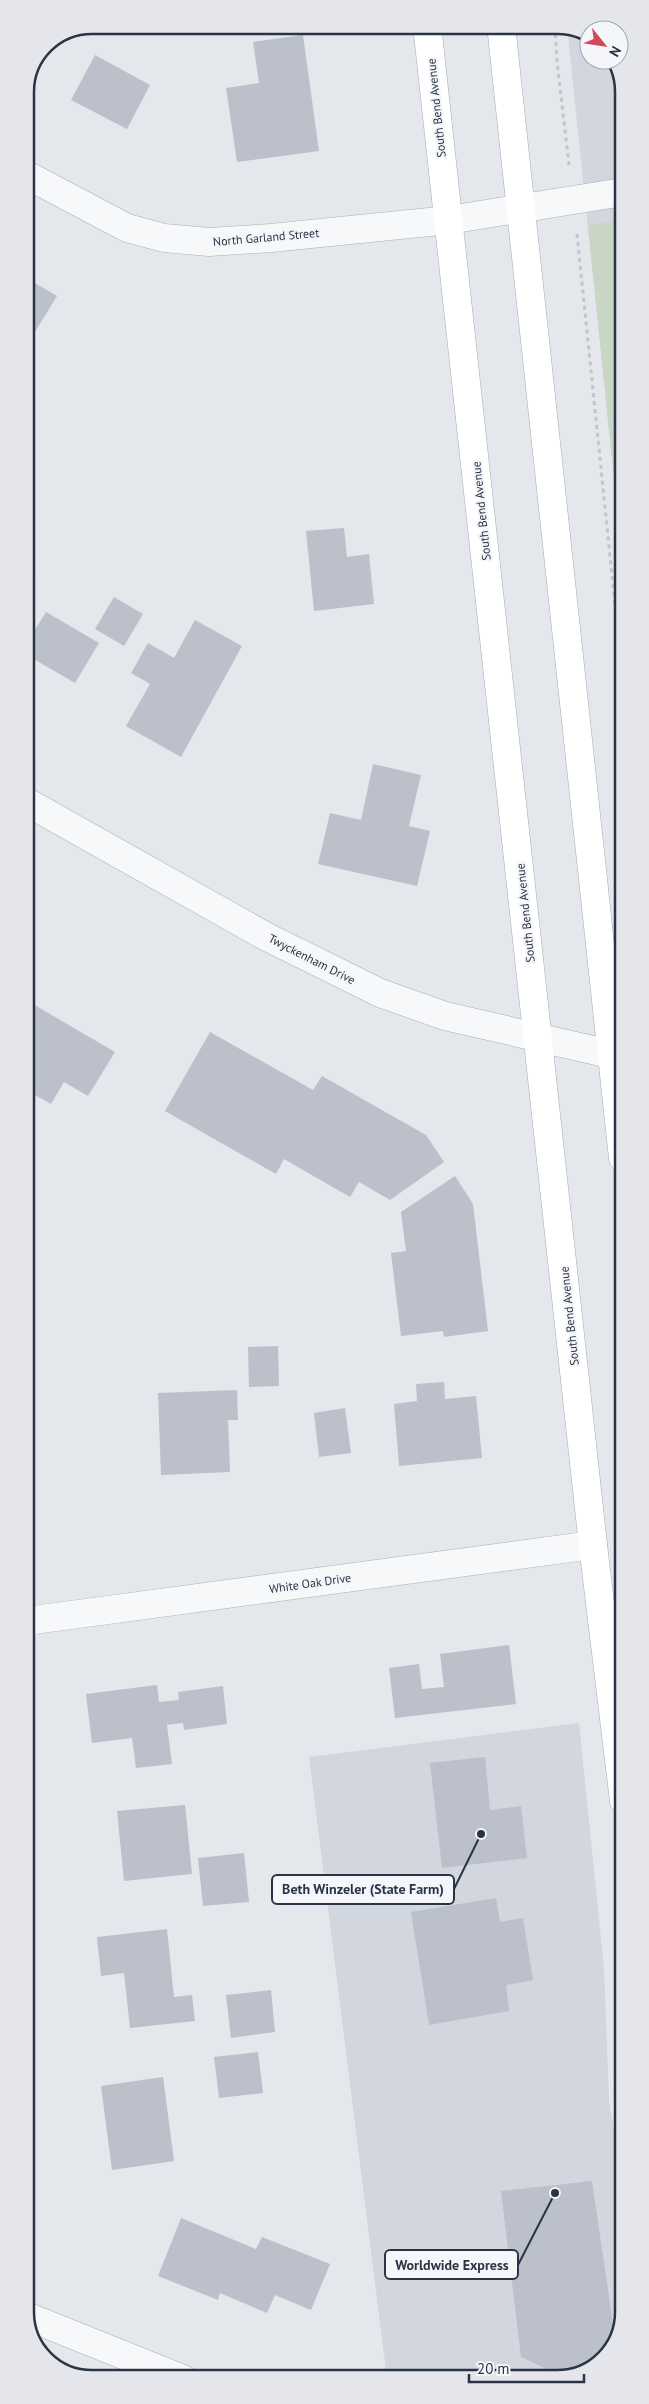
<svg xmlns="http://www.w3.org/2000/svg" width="649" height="2404" viewBox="0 0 649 2404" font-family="'PT Sans',sans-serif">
<rect width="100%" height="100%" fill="#e4e7ec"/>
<path fill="#d2d6de" d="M 567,26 L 589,36 L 589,60 L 612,60 L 623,79 L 623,565 Z
M 579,1723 L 604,1968 L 609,2099 L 624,2200 L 624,2312 L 610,2353 L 570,2378 L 387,2378 L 309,1757 Z"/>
<path fill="#c9d6c5" d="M 623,219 L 623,565 L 588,226 Z"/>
<path fill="#bbc0ca" d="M 303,35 L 319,151 L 237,162 L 226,88 L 259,83 L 253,42 Z
M 95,55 L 150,85 L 127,129 L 71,100 Z
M 25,277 L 57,296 L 25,348 Z
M 344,528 L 347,557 L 369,554 L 374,604 L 314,611 L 306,531 Z
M 114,597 L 143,614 L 124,646 L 95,629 Z
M 46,612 L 99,643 L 75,683 L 25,654 L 25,646 Z
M 195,620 L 242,646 L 181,757 L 126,726 L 150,684 L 131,673 L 148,643 L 174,658 Z
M 373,764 L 421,775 L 409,826 L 430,831 L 417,886 L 318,864 L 330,813 L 361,820 Z
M 26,1000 L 115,1052 L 88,1096 L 64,1082 L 51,1104 L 26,1090 Z
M 210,1032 L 313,1090 L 322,1076 L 426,1135 L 444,1162 L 390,1200 L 359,1182 L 350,1197 L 284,1159 L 276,1174 L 165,1111 Z
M 455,1176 L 473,1204 L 488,1331 L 444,1337 L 443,1331 L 401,1336 L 391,1253 L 406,1251 L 401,1212 Z
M 278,1346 L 279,1386 L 249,1387 L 248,1347 Z
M 444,1382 L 445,1399 L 476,1396 L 482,1458 L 399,1466 L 394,1404 L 417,1401 L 416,1384 Z
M 237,1390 L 238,1420 L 228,1420 L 230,1472 L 161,1475 L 158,1393 Z
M 345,1408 L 351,1453 L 319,1457 L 314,1413 Z
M 509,1645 L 516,1704 L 395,1718 L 389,1668 L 419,1664 L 422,1689 L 444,1687 L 440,1654 Z
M 157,1685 L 159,1702 L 179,1700 L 178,1692 L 223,1686 L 227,1724 L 184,1730 L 183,1723 L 167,1725 L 172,1764 L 136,1768 L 132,1738 L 92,1743 L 86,1694 Z
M 485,1757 L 490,1810 L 521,1806 L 527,1858 L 442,1868 L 430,1763 Z
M 185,1805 L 192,1874 L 124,1881 L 117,1811 Z
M 244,1853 L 249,1902 L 203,1906 L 198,1858 Z
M 496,1898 L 500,1922 L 523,1918 L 533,1980 L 506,1985 L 509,2011 L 429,2025 L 411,1912 Z
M 167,1929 L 174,1997 L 192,1995 L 195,2021 L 130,2028 L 124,1973 L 101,1976 L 97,1937 Z
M 271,1990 L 275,2032 L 231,2038 L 226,1995 Z
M 258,2052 L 263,2093 L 219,2098 L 214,2057 Z
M 163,2077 L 174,2161 L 112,2170 L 101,2086 Z
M 592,2181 L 615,2338 L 610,2353 L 570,2378 L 566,2378 L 521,2357 L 501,2191 Z
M 181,2218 L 256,2249 L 262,2237 L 330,2264 L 311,2310 L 275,2295 L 267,2313 L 220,2293 L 218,2300 L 158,2276 Z"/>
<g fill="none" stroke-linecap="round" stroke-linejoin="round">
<g stroke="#a9aeb7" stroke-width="29">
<path id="minor" d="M 25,174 L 127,228 L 164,238 L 209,242 L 271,238 L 449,220 L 623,192
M 25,801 L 267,937 L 380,993 L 445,1016 L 623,1057
M 26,1621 L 593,1545
M 26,2316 L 183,2379"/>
</g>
<g stroke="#a3abb8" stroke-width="29">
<path id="major" d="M 427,25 L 593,1545 L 624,1801
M 501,25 L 623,1158"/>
</g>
<path stroke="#c2c5cb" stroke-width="3" stroke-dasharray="4 4" stroke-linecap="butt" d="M 555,26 L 557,61 L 569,165
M 577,234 L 623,683"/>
<use href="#minor" stroke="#f7f8fa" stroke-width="28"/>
<use href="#major" stroke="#fff" stroke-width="28"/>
</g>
<g text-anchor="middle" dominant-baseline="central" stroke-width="4.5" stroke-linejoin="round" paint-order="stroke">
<g font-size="12" fill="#2b3445" stroke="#f4f6f9">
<text transform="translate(436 108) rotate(-96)">South Bend Avenue</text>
<text transform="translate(266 237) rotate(-5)">North Garland Street</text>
<text transform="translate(481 511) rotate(-96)">South Bend Avenue</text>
<text transform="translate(525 913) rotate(-96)">South Bend Avenue</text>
<text transform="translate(312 959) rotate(27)">Twyckenham Drive</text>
<text transform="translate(569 1316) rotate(-96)">South Bend Avenue</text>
<text transform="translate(310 1583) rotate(-8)">White Oak Drive</text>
</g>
</g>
<path d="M0 0H649V2404H0ZM92 34H557A58 58 0 0 1 615 92V2312A58 58 0 0 1 557 2370H92A58 58 0 0 1 34 2312V92A58 58 0 0 1 92 34Z" fill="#e4e6eb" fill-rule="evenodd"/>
<path fill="none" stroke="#2b3445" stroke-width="2.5" d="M92 34H557A58 58 0 0 1 615 92V2312A58 58 0 0 1 557 2370H92A58 58 0 0 1 34 2312V92A58 58 0 0 1 92 34Z"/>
<path fill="none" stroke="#2b3445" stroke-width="2" d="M481 1834L454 1889M555 2193L518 2265"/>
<g fill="#2b3445" stroke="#f4f6f9" stroke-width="2">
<circle cx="481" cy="1834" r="5"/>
<circle cx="555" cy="2193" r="5"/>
</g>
<g fill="#f4f6f9" stroke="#2b3445" stroke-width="2">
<rect x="272" y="1875" width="182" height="29" rx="5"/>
<rect x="385" y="2250" width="133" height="29" rx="5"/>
</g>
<g font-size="14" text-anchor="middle" font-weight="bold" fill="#2b3445">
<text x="363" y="1894">Beth Winzeler (State Farm)</text>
<text x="452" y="2270">Worldwide Express</text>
</g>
<g transform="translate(604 45) rotate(120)"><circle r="24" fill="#f4f6f9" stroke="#a4a8b1"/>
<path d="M0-4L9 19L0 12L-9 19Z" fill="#d1495b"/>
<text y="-8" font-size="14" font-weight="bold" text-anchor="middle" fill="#2b3445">N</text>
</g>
<path d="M469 2374v8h115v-8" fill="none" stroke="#2b3445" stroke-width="2.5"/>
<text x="477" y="2374" font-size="15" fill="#2b3445" stroke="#f4f6f9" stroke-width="4" paint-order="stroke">20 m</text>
</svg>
